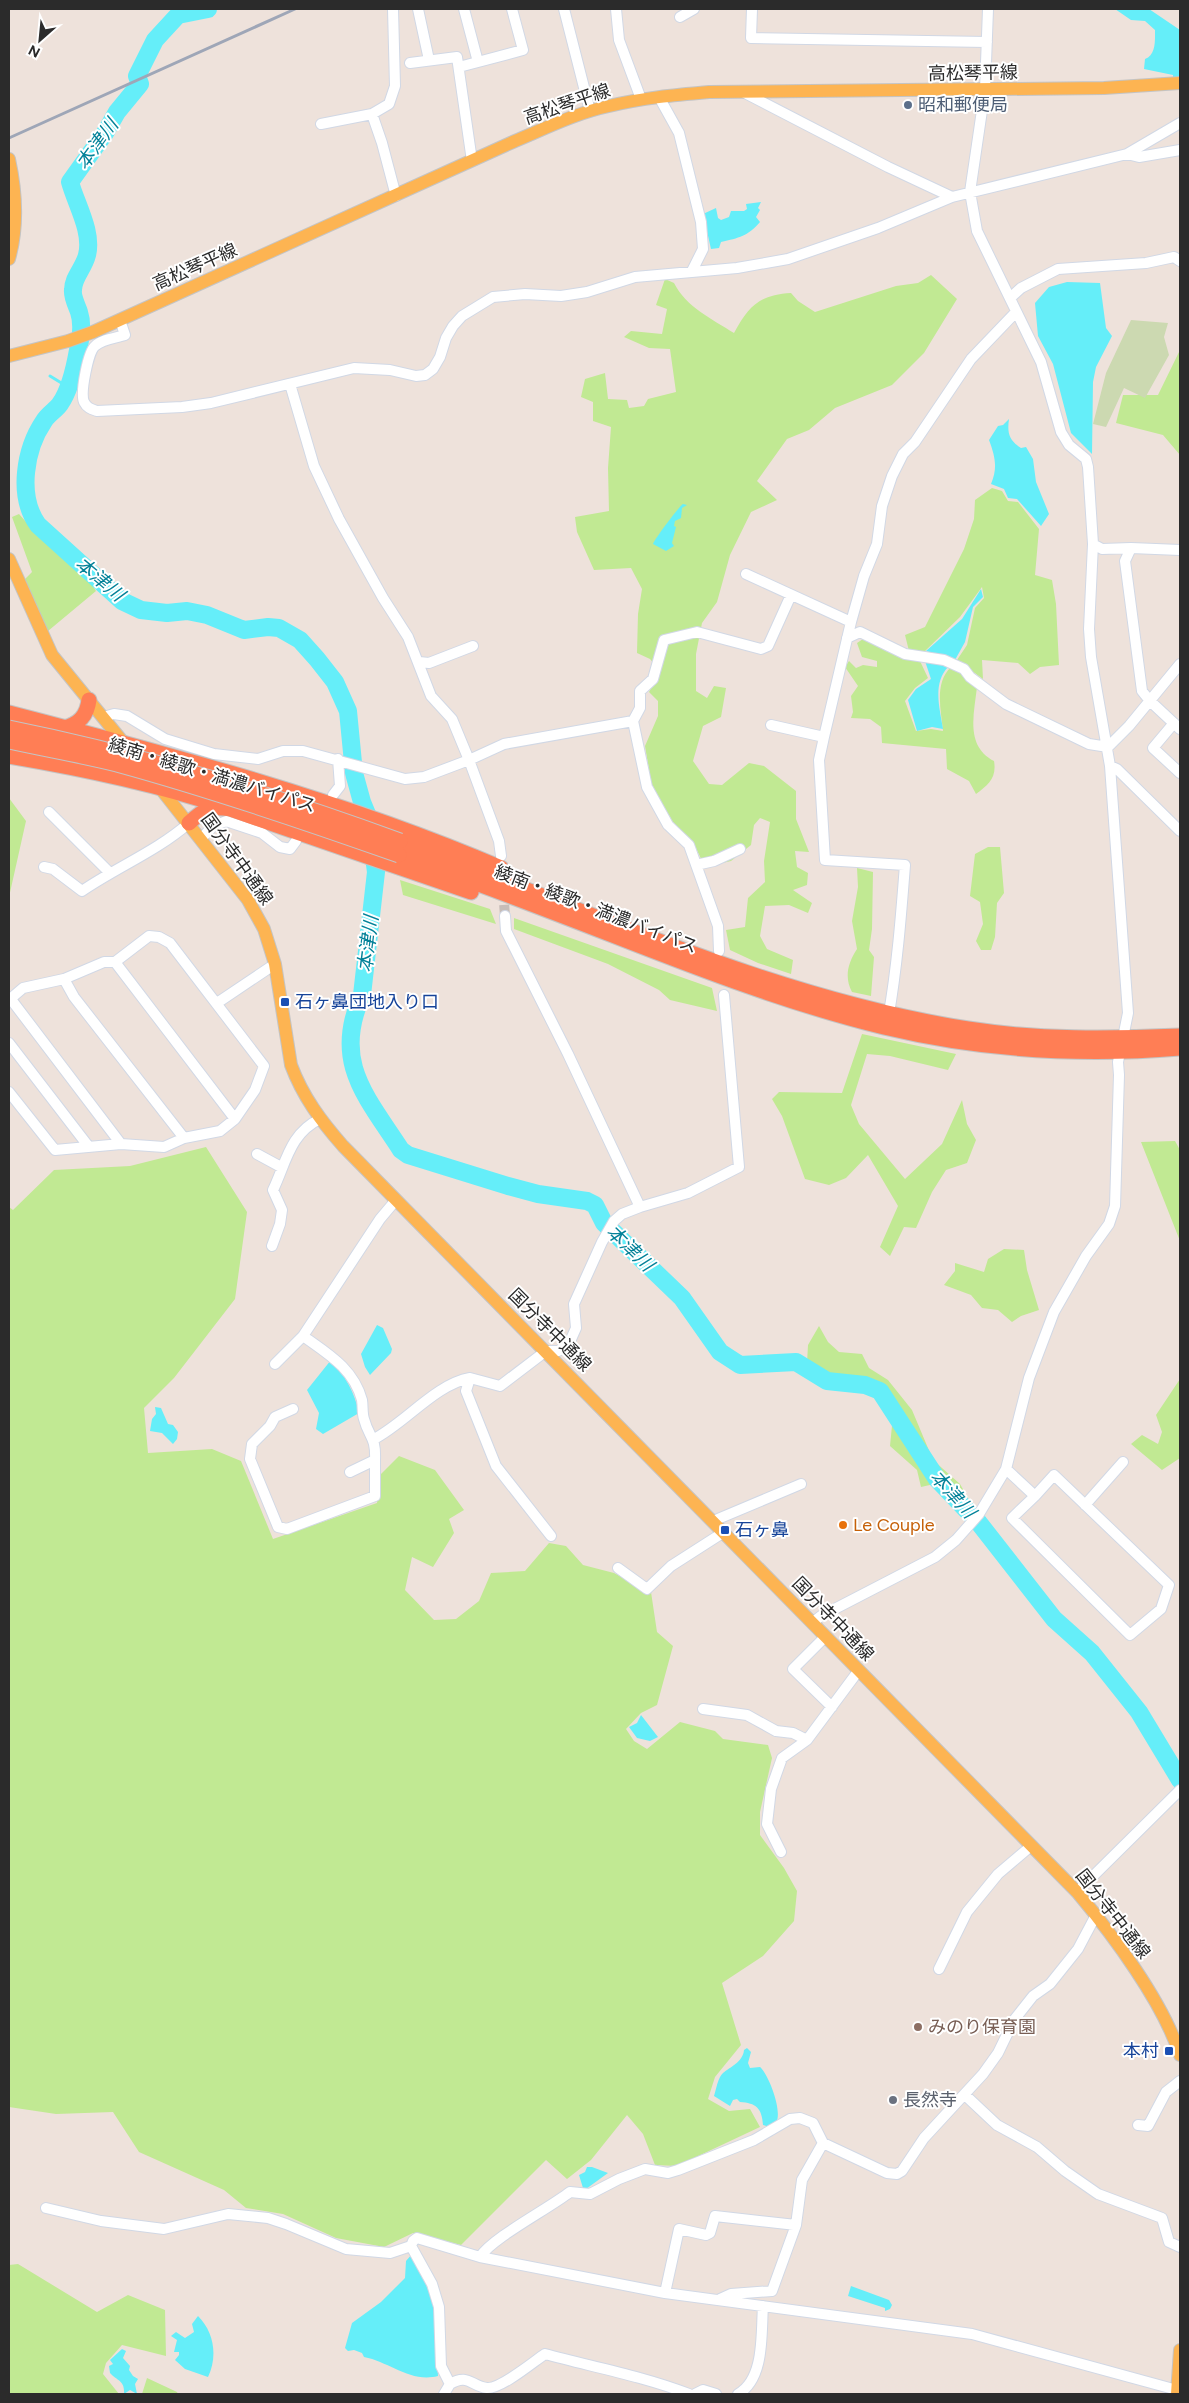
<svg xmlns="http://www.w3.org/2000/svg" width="1189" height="2403" viewBox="0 0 1189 2403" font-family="Figtree,'Noto Sans JP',sans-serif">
<rect width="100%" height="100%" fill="#eee2db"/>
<path fill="#c1e993" d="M 931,275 L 957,299 L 924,353 L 892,385 L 835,408 L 809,430 L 787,439 L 757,481 L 777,500 L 751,512 L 730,555 L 717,602 L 702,623 L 696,654 L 696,691 L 707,698 L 714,686 L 726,688 L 721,717 L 703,726 L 693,761 L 709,784 L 722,785 L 749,763 L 764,766 L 796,791 L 796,819 L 809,852 L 795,851 L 797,867 L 808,873 L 807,885 L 793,890 L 812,903 L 808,913 L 789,905 L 765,906 L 760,936 L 767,949 L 793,960 L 791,974 L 758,963 L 730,950 L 726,930 L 745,927 L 748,898 L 765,882 L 764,861 L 770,822 L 760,818 L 754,825 L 751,845 L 731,861 L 705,867 L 694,844 L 673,822 L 652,787 L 645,746 L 658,716 L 658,701 L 649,692 L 660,671 L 650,659 L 637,653 L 638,614 L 642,589 L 631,568 L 594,570 L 577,532 L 575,517 L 609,511 L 608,468 L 611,427 L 593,421 L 593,402 L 581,397 L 585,379 L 605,373 L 608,399 L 627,400 L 629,408 L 644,406 L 648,399 L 676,392 L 670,349 L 649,348 L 624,337 L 631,331 L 662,334 L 667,309 L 656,305 L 665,279 L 674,283 C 686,307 712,319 734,333 C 749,306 759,295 791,293 L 798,301 L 815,312 L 896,286 L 918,283 Z
M 1180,350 L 1180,455 L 1163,435 L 1116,423 L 1123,395 L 1158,395 Z
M 992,488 L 1002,491 L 1008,501 L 1018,502 L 1039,529 L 1035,575 L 1052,580 L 1056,604 L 1059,665 L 1040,667 L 1030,674 L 1018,663 L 982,660 L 983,679 L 957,660 L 967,645 L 975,608 L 984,598 L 982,587 L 960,617 L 923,653 L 909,651 L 905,635 L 925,627 L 964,549 L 974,519 L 975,500 Z
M 19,514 L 35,532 L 84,572 L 96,591 L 48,631 L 25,579 L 32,572 L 12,517 Z
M 866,637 L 920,661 L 928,678 L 915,688 L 905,701 L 916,731 L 931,729 L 943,731 C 941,710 934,683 951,667 L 963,674 L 977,687 C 974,714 965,746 994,761 C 997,778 988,785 976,794 L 969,781 L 947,769 L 946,749 L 882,743 L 881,727 L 870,719 L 851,718 L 853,712 L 851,696 L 858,686 L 845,667 L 849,661 L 856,668 L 863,665 L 877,667 L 877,661 L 862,657 L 857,643 Z
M 9,798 L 26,821 L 9,897 Z
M 988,847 L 1000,847 L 1004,893 L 997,903 L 995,937 L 991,950 L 981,950 L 976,941 L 983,924 L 980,902 L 970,896 L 975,854 Z
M 857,868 L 873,872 L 872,929 L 869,950 L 874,957 L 871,996 L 852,992 C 844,977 848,963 857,949 L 852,921 L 858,887 Z
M 400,880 L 490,909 L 496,924 L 403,895 Z
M 514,918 L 712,988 L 717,1011 L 670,1000 L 659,990 L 608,964 L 514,929 Z
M 862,1034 L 956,1054 L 948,1070 L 890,1056 L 867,1054 L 851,1105 L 859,1124 L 905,1179 L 942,1144 L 962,1100 L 967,1124 L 976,1140 L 967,1163 L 946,1170 L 932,1192 L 916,1228 L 904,1227 L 890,1256 L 880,1247 L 898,1206 L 868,1155 L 846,1178 L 829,1185 L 805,1179 L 782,1116 L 772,1099 L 779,1092 L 842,1093 Z
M 1175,1141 L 1180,1150 L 1180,1241 L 1141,1142 Z
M 206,1147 L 247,1212 L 235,1299 L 174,1378 L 144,1408 L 148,1453 L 212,1449 L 241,1461 L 273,1539 L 377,1503 L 380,1475 L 399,1456 L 435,1470 L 464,1510 L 449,1519 L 454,1533 L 433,1567 L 412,1557 L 405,1590 L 434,1620 L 456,1619 L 479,1601 L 491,1573 L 525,1571 L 549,1543 L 566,1546 L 583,1565 L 614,1573 L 651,1592 L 657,1632 L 673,1646 L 657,1705 L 641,1713 L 626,1729 L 634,1741 L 647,1749 L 680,1722 L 715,1731 L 723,1739 L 768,1745 L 772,1758 L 760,1812 L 760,1835 L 784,1868 L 797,1891 L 794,1921 L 763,1956 L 722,1983 L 741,2045 L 715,2077 L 708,2099 L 729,2111 L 750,2109 L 760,2127 L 677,2166 L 655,2165 L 643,2134 L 627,2115 L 591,2160 L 567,2179 L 546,2160 L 461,2245 L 413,2233 L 384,2247 L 336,2238 L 283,2214 L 246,2208 L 224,2190 L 139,2152 L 113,2112 L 56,2114 L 9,2107 L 9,1207 L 13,1210 L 54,1170 L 130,1166 Z
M 1004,1249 L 1024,1250 L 1027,1270 L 1039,1310 L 1021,1316 L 1012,1322 L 998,1310 L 982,1308 L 971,1295 L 944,1285 L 955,1271 L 955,1263 L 984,1272 L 988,1259 Z
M 819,1326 L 828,1342 L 839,1352 L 862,1354 L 869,1368 L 888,1380 L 912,1410 L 933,1460 L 960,1484 L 968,1498 L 959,1501 L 943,1482 L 921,1487 L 917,1470 L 890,1446 L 894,1405 C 872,1374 864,1387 833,1379 C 823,1376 815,1369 807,1363 L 808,1345 Z
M 1180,1379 L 1180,1458 L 1162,1470 L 1131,1444 L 1142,1435 L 1158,1444 L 1162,1432 L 1156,1415 Z
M 18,2264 L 97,2312 L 128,2295 L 165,2310 L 166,2356 L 122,2345 L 106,2363 L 103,2374 L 119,2394 L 9,2394 L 9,2265 Z
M 147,2378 L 177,2392 L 178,2394 L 142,2394 Z"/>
<path fill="#ccd9b1" d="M 1131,320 L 1168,323 L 1164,337 L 1169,355 L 1145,398 L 1124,388 L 1106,427 L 1093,424 L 1106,373 Z"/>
<path fill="#65eef9" d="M 1115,9 L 1149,9 L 1180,30 L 1179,80 L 1173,80 L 1173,75 L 1144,69 L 1145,59 C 1156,55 1155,41 1155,30 L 1145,21 L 1131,20 Z
M 761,202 L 758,208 L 760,210 L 756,217 L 760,222 C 748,236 739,238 721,242 L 719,248 L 711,249 L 703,214 L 716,208 L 718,218 L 721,220 L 729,217 L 731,211 L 744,211 L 747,209 L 746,204 Z
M 1067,282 L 1100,283 L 1106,328 L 1112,336 L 1096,367 L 1093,382 L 1092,454 L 1071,433 L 1053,364 L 1038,336 L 1035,303 L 1049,287 Z
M 1009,419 C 1007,433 1009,440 1021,448 L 1026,447 L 1033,459 L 1036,482 L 1049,514 L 1041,526 L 1017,499 L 1008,498 L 1004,489 L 991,484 C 998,468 995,456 989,440 L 998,426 L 1003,425 Z
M 683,504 L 687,505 L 682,508 L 681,518 L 675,521 L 674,526 L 676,527 L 672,543 L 674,546 L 666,551 L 653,544 C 654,540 680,505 683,504 Z
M 981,589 L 983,597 L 973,607 L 965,642 L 955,660 L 926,651 L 962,619 Z
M 925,661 L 948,667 C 932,684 940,709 943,729 L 932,727 L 917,731 L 908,700 L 916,689 L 931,679 Z
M 377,1325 L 383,1328 L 392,1349 L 391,1353 L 370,1375 L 365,1367 L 361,1354 Z
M 331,1360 C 346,1377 354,1391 359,1413 L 323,1434 L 316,1429 L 319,1413 L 307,1390 Z
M 155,1407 L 161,1408 L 168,1424 L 173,1425 L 178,1432 L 177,1439 L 173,1444 L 162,1433 L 150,1431 L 152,1419 L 156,1414 Z
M 641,1715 L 658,1737 L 650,1741 L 637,1738 L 629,1727 L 637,1723 Z
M 747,2048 L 751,2052 L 748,2063 L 750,2068 L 760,2067 C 770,2075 793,2136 763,2125 C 762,2108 756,2103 740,2102 L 737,2099 L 733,2100 L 730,2106 L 714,2096 C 716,2090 718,2077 723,2073 C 730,2067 743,2062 744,2050 Z
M 587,2167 L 592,2167 L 608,2173 L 586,2189 L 583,2188 L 579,2175 L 585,2172 Z
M 412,2254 L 422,2274 L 435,2308 L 438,2376 C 410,2383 390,2362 364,2357 L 362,2353 L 354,2350 L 348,2351 L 345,2348 L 352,2323 L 381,2302 L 405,2278 L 406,2261 Z
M 851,2286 L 889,2300 L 892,2305 L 890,2309 L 885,2311 L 885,2308 L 848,2296 Z
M 198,2316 C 214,2332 218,2356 208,2377 L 185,2369 L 175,2360 L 179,2355 L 179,2352 L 174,2352 L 177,2340 L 171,2336 L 176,2332 L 185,2338 L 194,2332 L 192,2324 Z
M 122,2349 L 126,2351 L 123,2358 L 130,2366 L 129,2370 L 133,2376 L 138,2379 L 135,2384 L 137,2394 L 130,2390 L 124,2394 C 125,2380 117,2381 110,2373 L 109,2366 L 113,2364 L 110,2360 Z"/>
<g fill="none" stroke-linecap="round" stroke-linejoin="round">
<path stroke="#65eef9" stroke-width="3" d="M 50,376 L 68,387"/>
<path stroke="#65eef9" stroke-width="18" d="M 208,9 L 178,15 L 155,40 L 137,76 L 140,84 L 117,112 L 105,133 L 70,182 C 76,204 93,232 87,255 C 84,268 73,277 73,290 C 72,297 77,306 79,312 C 83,324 81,338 78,350 C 75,367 70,390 60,404 C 56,410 48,414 44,421 C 25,449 17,496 38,525 L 122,601 L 141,610 L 167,613 L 187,611 L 207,615 L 244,630 L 268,627 L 279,628 L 300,640 L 317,659 L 335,682 L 348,711 L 354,773 L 362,802 L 369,819 L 376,872 L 362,995 C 332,1062 366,1096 401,1150 L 408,1155 L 508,1186 L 538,1194 L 587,1201 L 595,1205 L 604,1223 L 682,1298 L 720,1352 L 740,1365 L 796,1362 L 827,1381 L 865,1385 L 880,1391 L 937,1479 L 979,1523 L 1054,1619 L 1092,1653 L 1139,1712 L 1180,1780"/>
<path stroke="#c7bdb8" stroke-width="10" stroke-dasharray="10 5" stroke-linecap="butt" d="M 503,890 L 505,916"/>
<g stroke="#d1d8e5" stroke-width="12">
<path id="minor" d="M 418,9 L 429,60
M 464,9 L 478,62
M 564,9 L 590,111
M 616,9 L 619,40 L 641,99
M 752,9 L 751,38 L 987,42
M 680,17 L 694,9
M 410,63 L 457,57 L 472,161
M 459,67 L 523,50 L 512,9
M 743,92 L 888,167 L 952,197
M 659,97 L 679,133 L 701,222 L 703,249 L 692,271
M 372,114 L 382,143 L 396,196
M 321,124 L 372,114 L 389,104 L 395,86 L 393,9
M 1127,154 L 1139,157 L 1180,150
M 1010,298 L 1021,288 L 1058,269 L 1146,263 L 1174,257 L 1180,261
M 120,320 L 125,335 C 116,338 102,339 95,346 C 88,352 80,393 84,402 C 87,408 91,409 97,411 L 182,407 L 211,403 L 354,368 L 390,370 L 416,376 L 425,375 L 433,369 L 440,357 L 446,338 L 453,326 L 462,316 L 493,297 L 525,294 L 561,296 L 587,292 L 635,277 L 737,268 L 788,259 L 878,228 L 952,197 L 1127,154 L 1180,123
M 1093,544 L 1102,549 L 1131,548
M 1180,550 L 1131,548 L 1125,561 L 1142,691 L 1150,701 L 1180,729
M 746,574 L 851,622
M 847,638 L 860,632 L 905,654 L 944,660 L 964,669 L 970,677 L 1006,704 L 1089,744 L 1108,747 L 1129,726 L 1180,664
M 419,662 L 429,663 L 473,646
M 103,717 L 114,714 L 127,716 L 165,739 L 214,754 L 258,759 L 283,751 L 303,751 L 405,779 L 424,777 L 469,760 L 452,719 L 431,696 L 408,637 L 383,598 L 339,519 L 314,466 L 290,384
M 633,721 L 640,708 L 640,691 L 653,679 L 664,640 L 697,632 L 761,649 L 768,646 L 791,595
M 1174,723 L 1153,748 L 1180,773
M 771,725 L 824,737
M 1110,766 L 1117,769 L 1180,831
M 333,795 L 340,786 L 338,759
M 49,812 L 109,872
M 201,839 L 212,827 L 226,821 L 262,833 L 280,847 L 290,849 L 296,841
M 501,856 L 499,841 L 469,760 L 504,744 L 633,721 L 647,787 L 668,825 L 689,845 L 718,926 L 719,951
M 696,865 L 714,861 L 740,849
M 44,867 L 53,869 L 82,891 C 117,867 157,851 189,823
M 505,916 L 506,931 L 568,1054 L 640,1207 L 688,1193 L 739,1167 L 724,995
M 115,962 L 235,1119
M 64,979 L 74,997 L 184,1138
M 10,998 L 121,1144
M 9,1000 L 23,988 L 64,979 L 104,962 L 115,962 L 149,936 L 159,937 L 170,943 L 264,1066 L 255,1090 L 235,1119 L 220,1131 L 184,1138 L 164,1147 L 121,1144 L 55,1150 L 9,1092
M 217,1003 L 275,964
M 888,1019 C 897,968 901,917 905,865 L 825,860 L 819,760 L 824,737 L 851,622 L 864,576 L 877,544 L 882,506 L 892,476 L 903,454 L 915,442 L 971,359 L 1016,312
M 9,1043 L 89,1147
M 257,1154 L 281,1167
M 272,1246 L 280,1224 L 282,1210 L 273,1190 C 286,1163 290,1133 320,1119
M 303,1336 C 328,1354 353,1368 362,1400 C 363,1406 362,1413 364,1419 C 369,1438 376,1436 375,1460 L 350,1472
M 275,1364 L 303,1336 L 380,1219 L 396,1200
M 293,1409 L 275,1417 L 270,1426 L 252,1444 L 250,1459 L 278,1527 L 287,1529 L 375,1496 L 375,1460
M 374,1439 C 405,1423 436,1384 470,1378
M 1006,1469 L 1035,1496 L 1012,1518 L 1130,1635 L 1161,1609 L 1169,1585 L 1054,1475 L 1035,1496
M 1085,1505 L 1123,1462
M 713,1521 L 801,1484
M 551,1536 L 496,1466 L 466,1391 L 470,1378 L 500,1386 L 546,1351 L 558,1351 L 568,1346 L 576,1328 L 574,1304 L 602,1242 L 614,1221 L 622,1214 L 640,1207
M 618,1568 L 647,1589 L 671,1566 L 724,1532
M 812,1623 L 821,1616 L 935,1557 L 956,1540 L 979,1514 L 1006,1469 L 1029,1378 L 1054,1312 L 1086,1256 L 1109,1224 L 1115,1206 L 1119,1075 L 1118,1062 L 1128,1013 L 1110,766 L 1091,657 L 1089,629 L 1093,544 L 1088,467 L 1086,459 L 1069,445 L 1061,432 L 1041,362 L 977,231 L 970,192 L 985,90 L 988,9
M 825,1637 L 793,1669 L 832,1707
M 703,1709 L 747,1715 L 776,1731 L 793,1733 L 807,1740
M 781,1852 L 767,1824 L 771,1789 L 782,1758 L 807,1740 L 859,1670
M 1077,1892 L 1180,1790
M 939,1969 L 967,1912 L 998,1874 L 1031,1846
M 965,2095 L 997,2125 L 1037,2147 L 1065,2171 L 1098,2194 L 1162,2218 L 1169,2242 L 1180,2247
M 1138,2125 L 1148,2126 L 1166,2092 L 1180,2081
M 46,2208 L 101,2221 L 164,2229 L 228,2214 L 268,2218 L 286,2224 L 346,2249 L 390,2253 L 411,2246 L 413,2241 L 417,2238 L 480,2257 L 665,2293 L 972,2334 L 1177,2390
M 411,2246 L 432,2284 L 439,2307 L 441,2366 L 450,2384 C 468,2373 471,2386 487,2388 C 501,2389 533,2362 545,2354 C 593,2367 642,2376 689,2394
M 480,2257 C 492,2238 548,2209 570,2192 L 590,2194 L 619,2179 L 645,2169 L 668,2173 L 678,2170 L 754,2140 L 790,2119 L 800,2118 L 813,2123 L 823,2143
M 665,2293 L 679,2229 L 706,2235 L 710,2233 L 715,2216 L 796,2225
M 720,2299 L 731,2294 L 772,2291 L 796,2225 L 802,2180 L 823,2143 L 887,2173 L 897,2174 L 902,2171 L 924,2138 L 983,2074 L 998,2053 L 1014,2020 L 1033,1996 L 1050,1984 L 1078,1949 L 1096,1915
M 444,2394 L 450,2384
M 695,2394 L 703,2390 L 716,2394
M 738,2394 C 765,2379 761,2333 763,2306"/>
</g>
<g stroke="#c4c4c4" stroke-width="14">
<path id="major" d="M 9,159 C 16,191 18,227 9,259
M 9,356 L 68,341 L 93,332 L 515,141 C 546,128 576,113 609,106 C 642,98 675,95 709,92 L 1104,88 L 1180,83
M 9,559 L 52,655 L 127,747
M 157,784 L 248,900 L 264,929 L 275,964 L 291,1065 C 303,1097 321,1121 343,1146 L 1077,1892 C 1113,1935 1163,2002 1180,2055
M 1177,2394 L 1180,2350"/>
</g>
<g stroke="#c4c4c4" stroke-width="17">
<path id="highway" d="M 9,713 C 175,756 342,800 501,868
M 64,728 C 79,724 87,716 89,700
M 9,756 C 80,768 150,782 219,805
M 189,823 C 203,810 211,805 230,809 L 471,892
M 400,841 C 584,909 774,999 968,1029 C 1038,1040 1110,1039 1180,1036
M 399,855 C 470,880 540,907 610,934 C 700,969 790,1004 884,1027 C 980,1050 1083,1056 1180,1048"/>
</g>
<use href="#minor" stroke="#fff" stroke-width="10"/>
<use href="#major" stroke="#fdb452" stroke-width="12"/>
<use href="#highway" stroke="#ff7e55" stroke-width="15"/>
<path stroke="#9ea6b7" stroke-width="3" d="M 9,138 L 295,9"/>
<g stroke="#c4c4c4" stroke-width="17" stroke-linecap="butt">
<path id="highway-bridge" d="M 9,728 C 143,755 272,794 400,841
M 9,741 C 45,749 81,755 117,764 C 212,790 306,822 399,855"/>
</g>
<use href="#highway-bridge" stroke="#ff7e55" stroke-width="15"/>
</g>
<circle fill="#5c6f8a" stroke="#fff" stroke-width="2" cx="908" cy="105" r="5"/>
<g fill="#1a4fb4" stroke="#fff" stroke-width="2">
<rect x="280" y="997" width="10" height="10" rx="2.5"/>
<rect x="720" y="1525" width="10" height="10" rx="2.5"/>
<rect x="1164" y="2046" width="10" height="10" rx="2.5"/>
</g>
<circle fill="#e8710a" stroke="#fff" stroke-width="2" cx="843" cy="1525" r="5"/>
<circle fill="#8d6e63" stroke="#fff" stroke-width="2" cx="918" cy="2027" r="5"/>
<circle fill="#6b7280" stroke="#fff" stroke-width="2" cx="893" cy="2100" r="5"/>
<g text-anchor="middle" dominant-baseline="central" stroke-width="4" stroke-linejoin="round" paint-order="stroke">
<g font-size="18" fill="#2b2b2b" stroke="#fff">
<text transform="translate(973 73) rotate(-1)">高松琴平線</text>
<text transform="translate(567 104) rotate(-19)">高松琴平線</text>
<text transform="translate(195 267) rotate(-24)">高松琴平線</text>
<text transform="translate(212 775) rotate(17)">綾南・綾歌・満濃バイパス</text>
<text transform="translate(237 859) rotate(54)">国分寺中通線</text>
<text transform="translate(596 909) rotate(21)">綾南・綾歌・満濃バイパス</text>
<text transform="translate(550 1330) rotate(45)">国分寺中通線</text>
<text transform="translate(833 1619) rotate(46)">国分寺中通線</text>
<text transform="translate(1113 1914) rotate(52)">国分寺中通線</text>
</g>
<g font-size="18" fill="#4e5e75" stroke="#fff" text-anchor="start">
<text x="918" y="105">昭和郵便局</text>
</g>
<g font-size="18" fill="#164399" stroke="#fff" text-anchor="start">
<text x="295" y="1002">石ヶ鼻団地入り口</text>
<text x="735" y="1530">石ヶ鼻</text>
<text x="1159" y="2051" text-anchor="end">本村</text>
</g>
<g font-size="18" fill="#c56008" stroke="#fff" text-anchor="start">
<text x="853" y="1525">Le Couple</text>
</g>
<g font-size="18" fill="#785e54" stroke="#fff" text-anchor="start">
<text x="928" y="2027">みのり保育園</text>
</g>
<g font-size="18" fill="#5b616d" stroke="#fff" text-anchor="start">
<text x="903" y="2100">長然寺</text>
</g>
<g font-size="19" font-style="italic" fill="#048299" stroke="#fff">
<text transform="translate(97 144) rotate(-54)">本津川</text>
<text transform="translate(100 579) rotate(40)">本津川</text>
<text transform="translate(368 944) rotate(-83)">本津川</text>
<text transform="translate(630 1248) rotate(44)">本津川</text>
<text transform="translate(953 1494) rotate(48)">本津川</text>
</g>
</g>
<rect width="1189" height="2403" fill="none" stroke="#2b2b2b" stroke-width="20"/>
<g transform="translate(40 40) rotate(207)" stroke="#ffffff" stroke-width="4" paint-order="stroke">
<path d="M0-4L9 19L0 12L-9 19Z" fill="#2b2b2b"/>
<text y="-8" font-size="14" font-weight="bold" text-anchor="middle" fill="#2b2b2b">N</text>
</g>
</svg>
